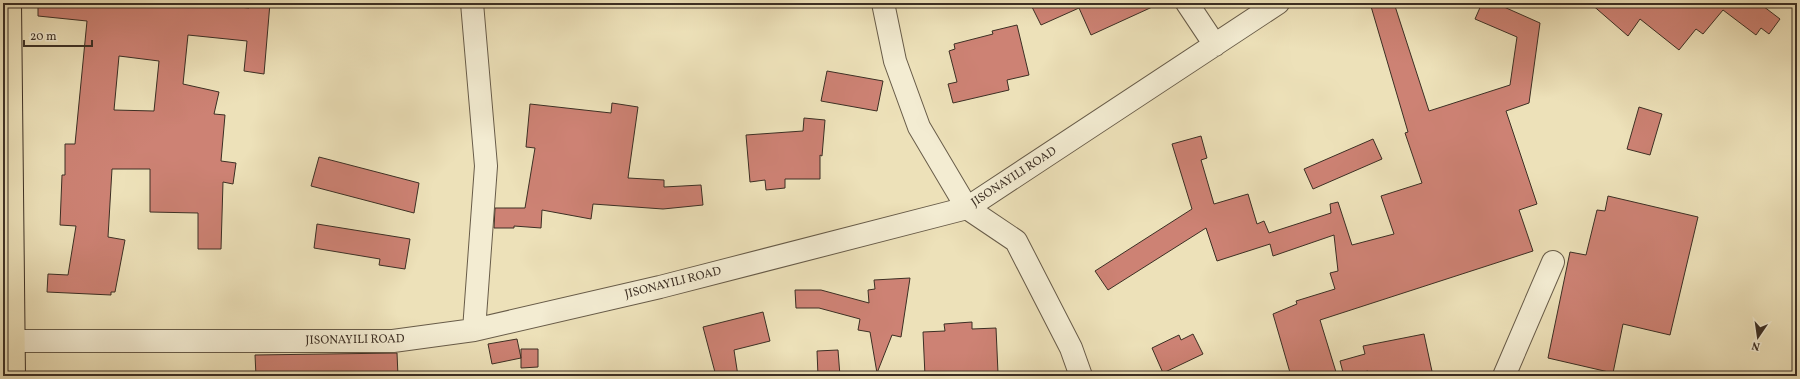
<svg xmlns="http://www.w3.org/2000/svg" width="1800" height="379" viewBox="0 0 1800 379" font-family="Vollkorn,serif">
<rect width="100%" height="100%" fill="#ede1b9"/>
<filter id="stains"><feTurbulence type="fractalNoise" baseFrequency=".005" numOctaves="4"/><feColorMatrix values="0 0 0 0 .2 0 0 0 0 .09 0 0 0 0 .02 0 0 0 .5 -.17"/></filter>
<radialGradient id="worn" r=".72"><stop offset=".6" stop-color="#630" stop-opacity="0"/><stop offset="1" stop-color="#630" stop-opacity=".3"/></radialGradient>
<path fill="#cd8274" stroke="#3c2f24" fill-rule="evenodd" d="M 38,3 L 198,3 L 249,8 L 250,3 L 270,3 L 264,74 L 244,71 L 247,41 L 188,35 L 183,84 L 219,92 L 214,114 L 225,115 L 221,161 L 236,163 L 233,184 L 223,182 L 221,249 L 198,249 L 198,213 L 150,212 L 150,169 L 112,169 L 108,237 L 125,240 L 115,292 L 111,292 L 111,295 L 47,292 L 48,274 L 68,275 L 76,226 L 60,225 L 62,175 L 65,175 L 65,144 L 75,144 L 87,21 L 38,16 ZM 119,56 L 159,61 L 154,111 L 114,110 Z
M 1030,3 L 1161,3 L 1091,35 L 1079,8 L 1041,25 Z
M 1370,3 L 1394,3 L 1429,111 L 1510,85 L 1517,37 L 1475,19 L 1482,3 L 1495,3 L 1540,23 L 1529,103 L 1506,111 L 1537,204 L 1519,210 L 1533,251 L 1320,320 L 1336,372 L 1320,376 L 1291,376 L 1273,314 L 1297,304 L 1296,301 L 1335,289 L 1330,273 L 1338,271 L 1334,235 L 1273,256 L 1270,244 L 1217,261 L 1206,228 L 1108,290 L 1095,271 L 1192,209 L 1172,144 L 1201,136 L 1207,158 L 1201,160 L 1214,204 L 1248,194 L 1257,224 L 1264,221 L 1269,233 L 1331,213 L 1330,204 L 1338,202 L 1352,245 L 1394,234 L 1381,196 L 1422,183 L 1405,133 L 1408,132 Z
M 1590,3 L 1759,3 L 1780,19 L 1769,34 L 1761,28 L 1756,35 L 1723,10 L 1703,34 L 1696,29 L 1679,50 L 1640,19 L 1628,36 Z
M 1017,25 L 1029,75 L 1007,80 L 1009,90 L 953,103 L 948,84 L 957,82 L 949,51 L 955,49 L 954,44 L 993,34 L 992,31 Z
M 827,71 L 883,81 L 877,111 L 821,101 Z
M 612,103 L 638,107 L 628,178 L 664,180 L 664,187 L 701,185 L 703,205 L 663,209 L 593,204 L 591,219 L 542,210 L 541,228 L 514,226 L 514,228 L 494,228 L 495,208 L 525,208 L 535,148 L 526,147 L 530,104 L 611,113 Z
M 1639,107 L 1662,114 L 1650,155 L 1627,149 Z
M 804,118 L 825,120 L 822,156 L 820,155 L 820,179 L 785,179 L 785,188 L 766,190 L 765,180 L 750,182 L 746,135 L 803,131 Z
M 1373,139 L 1382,159 L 1313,189 L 1304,169 Z
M 319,157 L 419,183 L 414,213 L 311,186 Z
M 1608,196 L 1698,217 L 1670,335 L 1623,324 L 1613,373 L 1548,358 L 1570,252 L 1586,255 L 1597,210 L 1605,211 Z
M 317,224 L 410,239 L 405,269 L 379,265 L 380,259 L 314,248 Z
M 910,278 L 901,337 L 892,335 L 877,373 L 870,332 L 858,330 L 860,319 L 819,308 L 796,308 L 795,290 L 821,290 L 869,303 L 868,290 L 875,289 L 874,280 Z
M 763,312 L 770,341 L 734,350 L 738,376 L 716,376 L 703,327 Z
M 972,322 L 972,329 L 996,328 L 998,373 L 925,376 L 923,332 L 945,331 L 944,324 Z
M 1193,334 L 1203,354 L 1163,373 L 1152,348 L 1179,335 L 1181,340 Z
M 1424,334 L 1433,376 L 1369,376 L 1368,371 L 1344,376 L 1340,361 L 1365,354 L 1363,346 Z
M 517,339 L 521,358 L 492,364 L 488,344 Z
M 521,349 L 538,349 L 538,367 L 521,368 Z
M 838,350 L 840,376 L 818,376 L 817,351 Z
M 397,353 L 398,376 L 256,376 L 255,355 Z"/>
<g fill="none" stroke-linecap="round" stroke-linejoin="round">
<g stroke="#685c49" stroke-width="24">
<path id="minor" d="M 472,3 L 486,166 L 474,330
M 883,3 L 895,61 L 919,127 L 967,208 L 1016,241 L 1071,348 L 1081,376
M 1187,3 L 1215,45
M 3,341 L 393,341 L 474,330 L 660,287 L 967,208 L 1278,3
M 1504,376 L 1553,262"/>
</g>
<g stroke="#3c2f24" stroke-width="24">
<path id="major" d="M 10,3 L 14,376"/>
</g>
<use href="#minor" stroke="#f3ecd2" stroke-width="22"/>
<use href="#major" stroke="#ede1b9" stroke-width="22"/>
</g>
<g text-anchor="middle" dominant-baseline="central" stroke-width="3.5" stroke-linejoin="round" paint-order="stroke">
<g font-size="12" fill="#3c2f24" stroke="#f3ecd2">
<text transform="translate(1014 177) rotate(-33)">JISONAYILI ROAD</text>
<text transform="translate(673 283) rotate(-14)">JISONAYILI ROAD</text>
<text transform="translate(355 340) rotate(-1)">JISONAYILI ROAD</text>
</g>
</g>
<rect width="1800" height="379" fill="none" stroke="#ede1b9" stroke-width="16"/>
<rect x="4" y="4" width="1792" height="371" fill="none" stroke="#3c2f24" stroke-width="2"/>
<rect x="8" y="8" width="1784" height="363" fill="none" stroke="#3c2f24"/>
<g transform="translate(1758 337) rotate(193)" stroke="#f3ecd2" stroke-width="3" paint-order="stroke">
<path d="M0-3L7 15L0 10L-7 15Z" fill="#3c2f24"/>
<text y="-6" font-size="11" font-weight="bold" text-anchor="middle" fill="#3c2f24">N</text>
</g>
<path d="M24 40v6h68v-6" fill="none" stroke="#3c2f24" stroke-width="2"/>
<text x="30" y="40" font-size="12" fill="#3c2f24" stroke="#f3ecd2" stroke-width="3" paint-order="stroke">20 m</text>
<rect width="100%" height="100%" filter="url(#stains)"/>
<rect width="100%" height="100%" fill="url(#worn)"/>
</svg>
